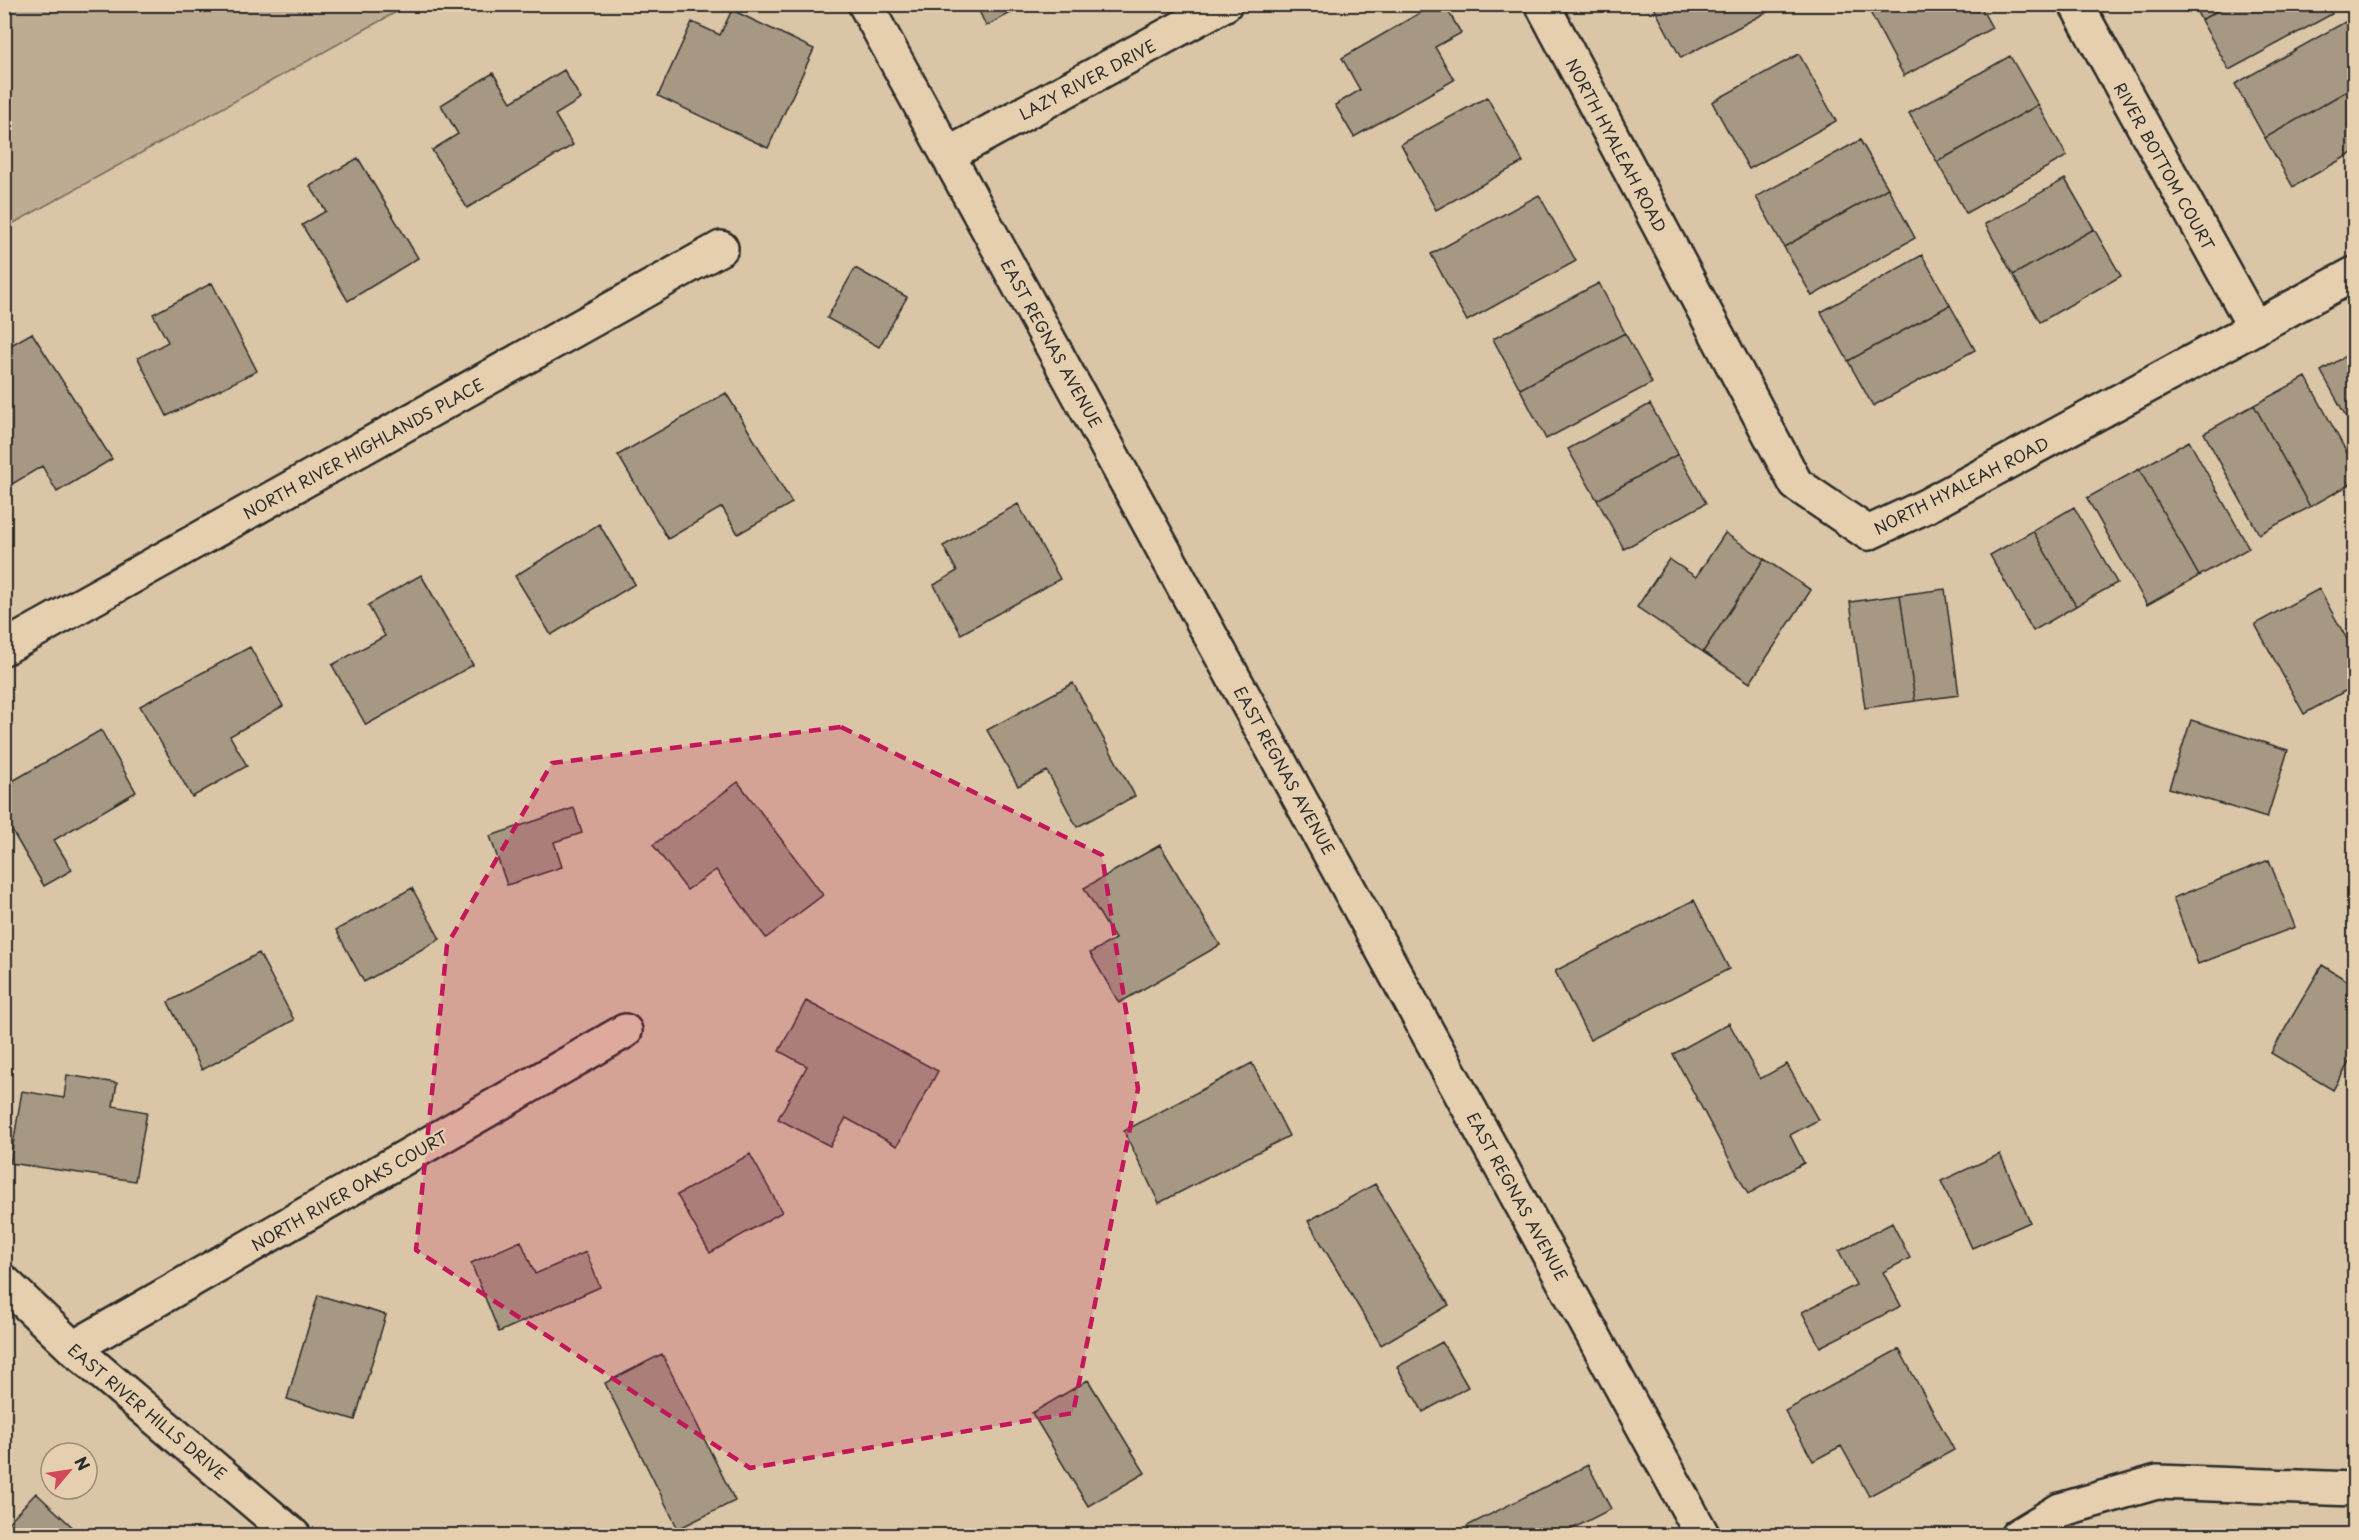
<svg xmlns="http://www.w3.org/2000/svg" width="2359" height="1540" viewBox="0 0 2359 1540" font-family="'Playpen Sans',sans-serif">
<rect width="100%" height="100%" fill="#dac5a6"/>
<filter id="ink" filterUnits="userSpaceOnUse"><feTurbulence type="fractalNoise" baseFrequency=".0167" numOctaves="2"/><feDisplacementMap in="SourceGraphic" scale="12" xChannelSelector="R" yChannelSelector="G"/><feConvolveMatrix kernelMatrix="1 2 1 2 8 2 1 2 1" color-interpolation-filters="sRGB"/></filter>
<g filter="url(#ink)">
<path fill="#bdab92" stroke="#746b5e" stroke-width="1.5" d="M 5,4 L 409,4 L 409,5 L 5,228 Z"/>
<path fill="#a69882" stroke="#2b2b2b" stroke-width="1.5" d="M 976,4 L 1028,4 L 986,26 Z
M 1435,4 L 1444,4 L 1461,33 L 1435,47 L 1454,80 L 1354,137 L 1335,105 L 1360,90 L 1342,58 Z
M 1656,4 L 1779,4 L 1780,5 L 1681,58 L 1653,6 Z
M 1884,4 L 1979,4 L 1992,28 L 1904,76 L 1870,12 Z
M 2193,4 L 2230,4 L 2201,20 Z
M 2230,4 L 2326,4 L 2332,14 L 2229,70 L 2201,20 Z
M 732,10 L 814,49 L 768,148 L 658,96 L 692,22 L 720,35 Z
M 2352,18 L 2354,23 L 2354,87 L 2265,138 L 2235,84 Z
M 1799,54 L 1836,121 L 1749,169 L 1712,102 Z
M 2010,56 L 2038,105 L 1937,162 L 1909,113 Z
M 564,70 L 581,99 L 555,115 L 573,145 L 467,208 L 432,150 L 458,134 L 441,105 L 493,73 L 511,102 Z
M 2354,87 L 2354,152 L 2293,187 L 2265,138 Z
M 1487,97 L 1523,162 L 1436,210 L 1401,144 Z
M 2038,105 L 2067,156 L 1966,213 L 1937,162 Z
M 1860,140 L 1888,188 L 1784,247 L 1756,197 Z
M 358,158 L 418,258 L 348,301 L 302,225 L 326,211 L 310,186 Z
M 2065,179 L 2094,229 L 2013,275 L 1985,224 Z
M 1888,188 L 1915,238 L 1812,296 L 1784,247 Z
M 1539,195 L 1576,261 L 1467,321 L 1431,254 Z
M 2094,229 L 2121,276 L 2040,322 L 2013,275 Z
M 1922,255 L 1950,305 L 1848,361 L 1821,312 Z
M 855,268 L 907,297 L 879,347 L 827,318 Z
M 212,283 L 257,371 L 167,416 L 138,358 L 168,342 L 153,314 Z
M 1599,283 L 1625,333 L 1520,389 L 1493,339 Z
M 1950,305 L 1975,350 L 1873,406 L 1848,361 Z
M 32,333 L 112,459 L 57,492 L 42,466 L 4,489 L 4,349 Z
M 1625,333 L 1652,383 L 1546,439 L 1520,389 Z
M 2354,351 L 2354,431 L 2321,371 Z
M 2306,377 L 2354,466 L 2354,482 L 2310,507 L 2254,405 Z
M 726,393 L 792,503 L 738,534 L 722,507 L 668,539 L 618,455 Z
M 1650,404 L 1678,454 L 1597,500 L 1568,449 Z
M 2254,405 L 2310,507 L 2259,534 L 2204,433 Z
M 2189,441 L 2249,548 L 2199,576 L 2139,469 Z
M 1678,454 L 1706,503 L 1624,549 L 1597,500 Z
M 2139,469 L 2199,576 L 2147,605 L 2087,498 Z
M 1018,504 L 1060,579 L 961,634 L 934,585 L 957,571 L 943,546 Z
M 2074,507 L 2117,583 L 2076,606 L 2033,531 Z
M 599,524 L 635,584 L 551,635 L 515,576 Z
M 2033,531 L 2076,606 L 2033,631 L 1990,555 Z
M 1725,533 L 1764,559 L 1703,652 L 1637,607 L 1669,559 L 1696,577 Z
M 1764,559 L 1811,590 L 1750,683 L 1703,652 Z
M 421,575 L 473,665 L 366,725 L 332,665 L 385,636 L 368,605 Z
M 1945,589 L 1959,695 L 1915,701 L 1900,595 Z
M 2319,589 L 2354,652 L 2354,686 L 2304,714 L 2255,624 Z
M 1900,595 L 1915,701 L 1865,708 L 1850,602 Z
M 250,647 L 283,706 L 230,736 L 247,766 L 192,797 L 140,706 Z
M 1073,683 L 1135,796 L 1077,827 L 1047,771 L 1018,786 L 987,730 Z
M 2191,720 L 2288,750 L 2267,818 L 2169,788 Z
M 101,730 L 136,792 L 54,840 L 72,870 L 44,886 L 4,817 L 4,786 Z
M 738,782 L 823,895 L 766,938 L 716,870 L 687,890 L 653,845 Z
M 574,808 L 582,833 L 554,842 L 562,867 L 507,885 L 490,836 Z
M 1160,845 L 1220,945 L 1119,1003 L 1090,953 L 1115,939 L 1084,888 Z
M 2269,860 L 2295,927 L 2198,964 L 2173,898 Z
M 412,888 L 440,939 L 364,982 L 336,930 Z
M 1694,900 L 1729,969 L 1590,1040 L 1555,971 Z
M 259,953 L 294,1020 L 202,1070 L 168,1002 Z
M 2322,965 L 2354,985 L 2354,1054 L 2333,1090 L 2271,1053 Z
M 806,1001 L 938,1071 L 897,1146 L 846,1118 L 830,1146 L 778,1119 L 807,1066 L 779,1051 Z
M 1729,1023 L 1760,1079 L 1787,1064 L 1818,1120 L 1790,1135 L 1804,1163 L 1748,1194 L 1673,1054 Z
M 1252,1063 L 1289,1136 L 1159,1203 L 1124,1131 Z
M 67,1075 L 117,1083 L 113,1106 L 147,1112 L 135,1181 L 10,1163 L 22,1091 L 64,1098 Z
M 750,1154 L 782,1212 L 710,1253 L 677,1195 Z
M 2000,1154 L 2030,1222 L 1972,1248 L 1941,1181 Z
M 1375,1184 L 1449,1305 L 1381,1345 L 1308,1221 Z
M 1892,1223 L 1910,1258 L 1883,1272 L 1901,1306 L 1820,1347 L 1802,1312 L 1856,1285 L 1839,1251 Z
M 521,1241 L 535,1274 L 586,1252 L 600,1287 L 499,1332 L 471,1263 Z
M 318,1295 L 386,1315 L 355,1420 L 287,1399 Z
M 1442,1342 L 1468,1387 L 1423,1412 L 1397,1367 Z
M 1899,1349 L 1954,1450 L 1869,1496 L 1841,1446 L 1813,1461 L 1785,1411 Z
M 662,1354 L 735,1501 L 678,1529 L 605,1383 Z
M 1088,1380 L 1145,1473 L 1088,1506 L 1032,1413 Z
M 1588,1465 L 1611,1509 L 1558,1536 L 1472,1536 L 1467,1526 Z
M 36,1493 L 82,1536 L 4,1536 L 4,1527 Z"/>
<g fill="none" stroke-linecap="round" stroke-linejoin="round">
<g stroke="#2b2b2b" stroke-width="38">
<path id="minor" d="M 865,4 L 1703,1536
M 1542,4 L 1796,484 L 1868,533 L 1926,506 L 2354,274
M 2076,4 L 2255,328
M 949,154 L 1225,4
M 4,648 L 721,248
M 4,1282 L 73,1348 L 294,1536
M 73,1348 L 625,1031
M 2017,1536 L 2060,1510 L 2157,1482 L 2354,1489"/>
</g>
<use href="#minor" stroke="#e5cfae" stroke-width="33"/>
</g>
</g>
<path fill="#c2185b" fill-opacity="0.2" stroke="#c2185b" stroke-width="4.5" stroke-dasharray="12 8" stroke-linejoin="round" d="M 841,727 L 1102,855 L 1138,1089 L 1073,1413 L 750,1468 L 416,1250 L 447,945 L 552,763 Z"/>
<g text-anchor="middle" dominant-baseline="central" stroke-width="4.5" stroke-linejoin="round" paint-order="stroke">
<g font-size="16" fill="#2b2b2b" stroke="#e5cfae">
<text transform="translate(1087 79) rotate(-28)">LAZY RIVER DRIVE</text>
<text transform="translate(1617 145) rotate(62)">NORTH HYALEAH ROAD</text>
<text transform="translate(2165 166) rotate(61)">RIVER BOTTOM COURT</text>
<text transform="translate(1052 343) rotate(61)">EAST REGNAS AVENUE</text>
<text transform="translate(363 448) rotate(-29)">NORTH RIVER HIGHLANDS PLACE</text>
<text transform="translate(1961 485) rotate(-27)">NORTH HYALEAH ROAD</text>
<text transform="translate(1285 770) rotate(61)">EAST REGNAS AVENUE</text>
<text transform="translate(349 1190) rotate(-30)">NORTH RIVER OAKS COURT</text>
<text transform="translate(1518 1196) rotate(61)">EAST REGNAS AVENUE</text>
<text transform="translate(148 1411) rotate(40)">EAST RIVER HILLS DRIVE</text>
</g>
</g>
<rect width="2359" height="1540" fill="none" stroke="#e5cfae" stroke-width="24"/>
<rect x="12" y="12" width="2335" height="1516" fill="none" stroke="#2b2b2b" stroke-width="2" filter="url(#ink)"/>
<g transform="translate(69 1471) rotate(61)"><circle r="28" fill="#e5cfae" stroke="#9b8d7a" stroke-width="1.5"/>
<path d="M0-4.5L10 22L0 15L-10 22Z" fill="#d1495b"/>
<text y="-9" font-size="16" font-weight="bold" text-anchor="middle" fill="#2b2b2b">N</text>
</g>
</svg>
